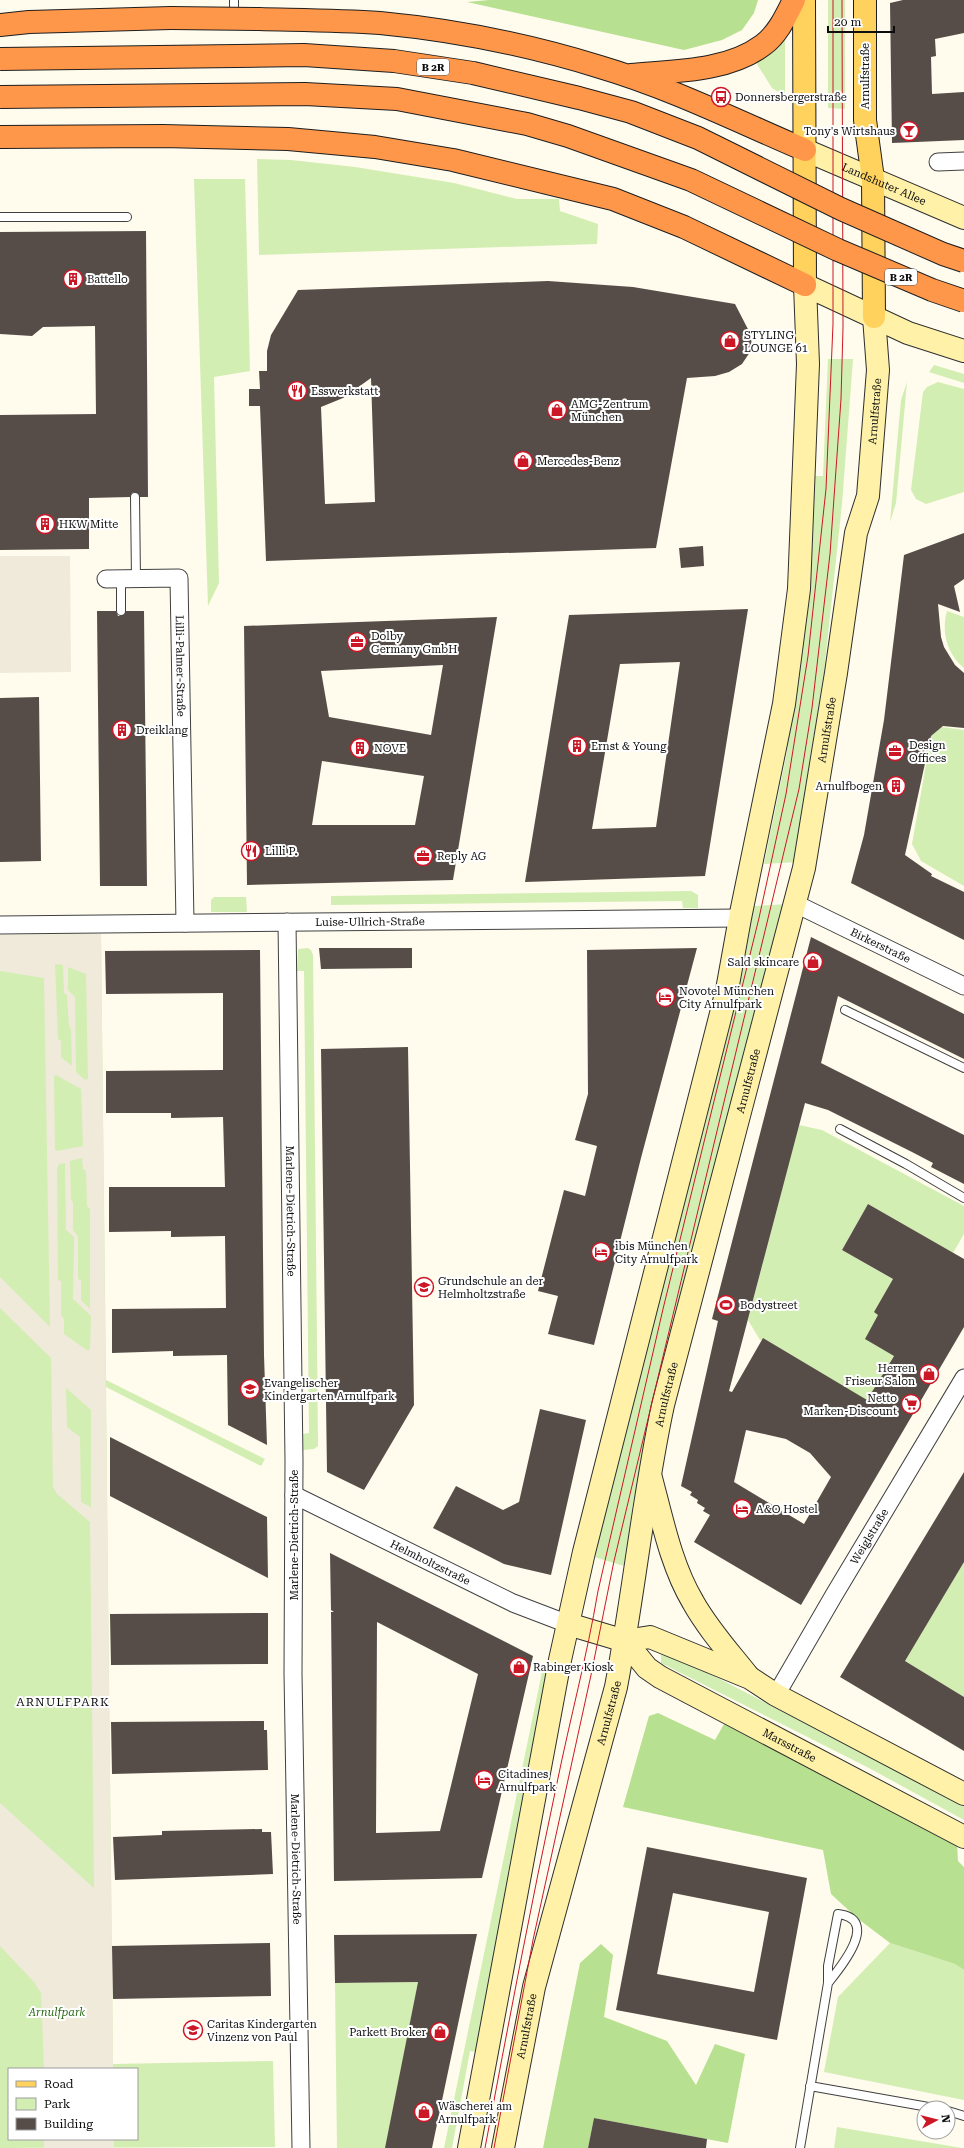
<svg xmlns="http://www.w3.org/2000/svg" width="964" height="2148" viewBox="0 0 964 2148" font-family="'Roboto Serif',serif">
<rect width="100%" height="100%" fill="#fffbed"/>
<path fill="#d3eeb2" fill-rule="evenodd" d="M 828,0 L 845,0 L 845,109 L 828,108 Z
M 783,39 L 785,41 L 785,96 L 772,88 L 755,61 Z
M 257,159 L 291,160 L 355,167 L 454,183 L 517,199 L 559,199 L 560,211 L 598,224 L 597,244 L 259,255 Z
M 194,179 L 245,179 L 250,371 L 214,377 L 219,583 L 208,606 Z
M 828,359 L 853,359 L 842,504 L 824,672 L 810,758 L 797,862 L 764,864 L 787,752 L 790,715 L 809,588 L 813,538 L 812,476 L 823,476 Z
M 934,365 L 964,374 L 964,383 L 929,372 Z
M 907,382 L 896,503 L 890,522 L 901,400 Z
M 938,382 L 964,389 L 964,492 L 926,504 L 916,499 L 911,490 L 923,392 L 927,387 Z
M 947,611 L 964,617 L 964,668 C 947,654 941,632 947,611 Z
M 942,727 L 964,730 L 964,886 L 921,861 L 912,844 L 931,736 Z
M 691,891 L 698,895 L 698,908 L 683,908 L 682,901 L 331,905 L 331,896 L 333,896 Z
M 214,897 L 246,897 L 247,912 L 211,912 L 211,900 Z
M 788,904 L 643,1458 L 633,1503 L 624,1566 L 594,1557 L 665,1261 L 742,975 L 754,906 Z
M 101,934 L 106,1380 L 265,1459 L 261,1466 L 106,1387 L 113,2064 L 273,2061 L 275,2147 L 0,2148 L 0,935 ZM 9,2069 L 137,2069 L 137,2139 L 9,2139 Z
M 308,948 L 311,950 L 313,955 L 318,1441 L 318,1446 L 314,1449 L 303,1450 L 303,1434 L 309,1433 L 304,971 L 297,971 L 298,949 Z
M 799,1125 L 822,1130 L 964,1206 L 964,1234 L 953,1253 L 868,1204 L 842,1250 L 927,1299 L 867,1401 L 768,1341 L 760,1340 L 748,1320 Z
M 964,1562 L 964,1697 L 905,1661 Z
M 661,1653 L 716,1677 L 964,1806 L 964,1820 L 869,1768 L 661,1663 Z
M 542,1672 L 549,1674 L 476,2052 L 470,2051 L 452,2148 L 444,2148 Z
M 890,1943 L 955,1964 L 964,1970 L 964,2100 L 824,2072 L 838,1997 Z
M 418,1982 L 386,2148 L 337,2148 L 335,1983 Z
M 837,2127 L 962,2148 L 834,2148 Z"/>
<path fill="#b7e090" d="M 489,0 L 758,0 L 754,13 L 742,30 L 722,40 L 684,50 L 467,2 Z
M 658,1713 L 715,1740 L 724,1724 L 957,1844 L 958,1861 L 964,1867 L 964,1970 L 955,1964 L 890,1943 L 857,1918 L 831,1894 L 823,1850 L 623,1807 L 649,1716 Z
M 601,1944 L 613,1955 L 604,2017 L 667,2041 L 696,2085 L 715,2044 L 745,2054 L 728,2143 L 594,2118 L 588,2148 L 543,2148 L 580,1963 Z"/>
<path fill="#f0eadb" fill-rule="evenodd" d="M 0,556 L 70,556 L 71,672 L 0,673 Z
M 101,934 L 113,2069 L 44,2069 L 41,1993 L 34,1982 L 0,1946 L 0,1803 L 94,1888 L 90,1522 L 57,1494 L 53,1487 L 51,1358 L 0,1308 L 0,1277 L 50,1327 L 44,978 L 0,971 L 0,935 ZM 55,964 L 63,965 L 64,993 L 67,995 L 69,1026 L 71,1029 L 72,1066 L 61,1057 L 61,1041 L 58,1039 ZM 68,967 L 86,974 L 88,1079 L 85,1080 L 76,1072 L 75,997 L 68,990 ZM 56,1075 L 81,1089 L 83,1146 L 57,1151 L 55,1149 L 54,1076 ZM 82,1158 L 83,1169 L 86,1171 L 87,1206 L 90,1209 L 90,1309 L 81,1300 L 81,1280 L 78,1279 L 78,1236 L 73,1230 L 73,1202 L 71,1200 L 70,1161 ZM 65,1163 L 66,1230 L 74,1237 L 73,1299 L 91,1316 L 90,1348 L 88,1351 L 64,1334 L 64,1319 L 61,1315 L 61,1281 L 58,1280 L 57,1169 L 59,1164 ZM 66,1388 L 91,1410 L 91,1507 L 81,1502 L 80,1437 L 67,1427 Z
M 44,2139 L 114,2139 L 114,2148 L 44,2148 Z"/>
<path fill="#574d48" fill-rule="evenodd" d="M 903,0 L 964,0 L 964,33 L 935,39 L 936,56 L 931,57 L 932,94 L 964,92 L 964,140 L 892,143 L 890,3 Z
M 146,231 L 148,497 L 140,497 L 135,492 L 132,493 L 130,497 L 89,498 L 89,549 L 0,550 L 0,415 L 96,414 L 95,326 L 43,327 L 32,336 L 0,334 L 0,232 Z
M 548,281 L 633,287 L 735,304 L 752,337 L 750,352 L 742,364 L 729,372 L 715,376 L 687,378 L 656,548 L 266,561 L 260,406 L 249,406 L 249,389 L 260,389 L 259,371 L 267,371 L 267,351 L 271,335 L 298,290 ZM 371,378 L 375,502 L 325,504 L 321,407 L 343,398 Z
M 964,533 L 964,579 L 954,586 L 960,612 L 938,604 L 941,637 L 944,647 L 955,665 L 964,673 L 964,728 L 943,726 L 931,736 L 905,855 L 932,874 L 931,876 L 964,892 L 964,940 L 851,883 L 864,835 L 884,720 L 904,555 Z
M 703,546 L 704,566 L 681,568 L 679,548 Z
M 748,609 L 705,876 L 525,882 L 569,615 ZM 680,662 L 656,827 L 592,829 L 620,664 Z
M 97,611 L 116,611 L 118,616 L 121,616 L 126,611 L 144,611 L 147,886 L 100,886 Z
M 497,617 L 453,880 L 247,885 L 244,626 ZM 443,665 L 431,735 L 329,717 L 321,671 ZM 322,761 L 424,776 L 415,825 L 312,825 Z
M 39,697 L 41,861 L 0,862 L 0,698 Z
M 811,937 L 964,1014 L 964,1059 L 838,996 L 821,1063 L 964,1135 L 964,1184 L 931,1167 L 933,1163 L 912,1152 L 828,1110 L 805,1103 L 729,1391 L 732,1392 L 763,1338 L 867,1400 L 894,1356 L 865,1339 L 878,1315 L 874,1312 L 893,1279 L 842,1250 L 868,1204 L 964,1259 L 964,1327 L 801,1605 L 694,1542 L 710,1515 L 703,1511 L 705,1508 L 697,1503 L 698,1500 L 690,1495 L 692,1492 L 681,1486 L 718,1321 L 712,1319 ZM 746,1430 L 786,1439 L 810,1453 L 831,1477 L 804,1524 L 734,1482 Z
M 319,948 L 412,948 L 412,968 L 321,969 Z
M 697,948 L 641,1158 L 594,1345 L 548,1334 L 558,1296 L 538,1291 L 564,1190 L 585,1196 L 597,1146 L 575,1140 L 588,1094 L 587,950 Z
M 260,950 L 264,1355 L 267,1445 L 228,1425 L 227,1355 L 173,1356 L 173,1351 L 112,1353 L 112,1309 L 226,1308 L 225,1236 L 171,1237 L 171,1231 L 109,1232 L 109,1187 L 225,1187 L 223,1117 L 171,1118 L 171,1113 L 106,1113 L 106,1071 L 223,1070 L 223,993 L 106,994 L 105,951 Z
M 408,1047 L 414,1405 L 364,1490 L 327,1472 L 321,1049 Z
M 540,1409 L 586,1420 L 551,1575 L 504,1564 L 433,1528 L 456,1486 L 503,1510 L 519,1502 Z
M 110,1437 L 267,1517 L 268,1578 L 110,1496 Z
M 964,1472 L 964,1562 L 905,1661 L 964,1697 L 964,1751 L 840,1677 Z
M 330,1553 L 533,1656 L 482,1878 L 334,1881 L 331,1612 L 334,1612 L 331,1610 ZM 377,1622 L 478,1674 L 440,1831 L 376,1833 Z
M 268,1613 L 268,1664 L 111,1665 L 110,1614 Z
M 264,1721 L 264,1730 L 267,1730 L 268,1770 L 112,1774 L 111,1722 Z
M 262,1829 L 262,1832 L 271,1832 L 273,1874 L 115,1880 L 113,1837 L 162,1835 L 162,1831 Z
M 647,1847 L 807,1878 L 777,2040 L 616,2010 ZM 673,1893 L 769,1912 L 754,1992 L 657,1974 Z
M 477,1934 L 432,2148 L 385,2148 L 418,1982 L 335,1983 L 334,1935 Z
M 270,1943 L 271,1996 L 113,1999 L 112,1946 Z
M 594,2118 L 707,2139 L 706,2148 L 588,2148 Z"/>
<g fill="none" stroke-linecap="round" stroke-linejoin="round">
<g stroke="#404040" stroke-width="10">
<path id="lane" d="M 234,0 L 234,17
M 0,217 L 127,217
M 135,497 L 136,579
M 121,579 L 121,611
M 845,1010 L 964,1068
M 840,1129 L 906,1164 L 964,1198
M 810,2086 L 934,2108
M 948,2111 L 964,2116
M 800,2148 L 828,1983 L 828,1966 L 838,1914 C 881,1919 840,1968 828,1983"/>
</g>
<g stroke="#404040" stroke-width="19">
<g id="street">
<path d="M 938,162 L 964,161"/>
<path id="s1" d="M 106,579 L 179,578 L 185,923"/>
<path id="s2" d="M 796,904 L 964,986"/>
<path id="s3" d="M 287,922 L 294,1461 L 293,1673 L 301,2148"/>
<path id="s4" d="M 0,925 L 740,918"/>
<path id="s5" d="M 294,1495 L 513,1603 L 568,1624"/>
<path id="s6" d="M 776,1695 L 834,1595 L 964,1378"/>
</g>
</g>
<g stroke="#2f2f2f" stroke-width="24">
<g id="secondary">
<path id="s7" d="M 805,150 L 964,218"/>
<path d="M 651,1478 C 662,1519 671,1565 693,1602 C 708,1629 729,1652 748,1676"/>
<path d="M 568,1624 L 625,1641 L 650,1637 L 750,1678 L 776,1695 L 964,1794"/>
<path id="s8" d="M 625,1641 L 647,1668 L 660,1677 L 964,1837"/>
<path d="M 469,2148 L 560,1660 L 584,1552 L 727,990 L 740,918 L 784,704 L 799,589 L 808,364 L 805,285 L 908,333 L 964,351"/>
<path id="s9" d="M 503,2148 L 534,1987 L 616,1687 C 634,1593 643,1498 663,1405 L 804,868 L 836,673 L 856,533 L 868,496 L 878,370 L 874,317"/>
</g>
</g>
<g stroke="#1e1e1e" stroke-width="24">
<path id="primary" d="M 804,0 L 805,285
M 865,0 L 865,120 L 873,179 L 874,317"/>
</g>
<g stroke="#1e1e1e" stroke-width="24">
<path id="highway" d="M 259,19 C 299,20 340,20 380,23 C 454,30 529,45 600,67 C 671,88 737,121 805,150
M 0,25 L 29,22 L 171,18
M 631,75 C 673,71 727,72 763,45 C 778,34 786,16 794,0
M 0,137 L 163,136 L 288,139 L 375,147 L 453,160 L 613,199 L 684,227 L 805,285"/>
</g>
<use href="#lane" stroke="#fff" stroke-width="8"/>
<use href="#street" stroke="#fff" stroke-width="17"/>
<use href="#secondary" stroke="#fff2a8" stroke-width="22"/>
<use href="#primary" stroke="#ffd25d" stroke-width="22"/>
<use href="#highway" stroke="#ff974b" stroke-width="22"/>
<path stroke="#cc1726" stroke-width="1" d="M 485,2148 C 508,2026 531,1904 557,1783 C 570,1719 587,1656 598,1591 L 663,1309 L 759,918 L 786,794 L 808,656 L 826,489 L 833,324 L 833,0
M 494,2148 L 533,1940 L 591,1675 L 614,1561 L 799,789 L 812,708 L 830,554 L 841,399 L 843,328 L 842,0"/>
<g stroke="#1e1e1e" stroke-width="24" stroke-linecap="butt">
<path id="highway-bridge" d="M 171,18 L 259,19
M 0,59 L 304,55 L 394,61 L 473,73 L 579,98 L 631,112 L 698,138 L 841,209 L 943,254 L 964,261
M 0,97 L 305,94 L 397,99 L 527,124 L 568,136 L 691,180 L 838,250 L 932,290 L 964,301"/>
</g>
<use href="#highway-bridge" stroke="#ff974b" stroke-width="22"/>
</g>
<defs>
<g id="bus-ring" transform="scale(1)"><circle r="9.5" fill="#fff" stroke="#cc1726" stroke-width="1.5"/><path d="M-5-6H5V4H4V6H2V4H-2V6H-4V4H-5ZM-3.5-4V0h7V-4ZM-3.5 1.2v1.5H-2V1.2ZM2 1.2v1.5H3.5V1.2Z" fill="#cc1726"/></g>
<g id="bar-ring" transform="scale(1)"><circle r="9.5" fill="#fff" stroke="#cc1726" stroke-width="1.5"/><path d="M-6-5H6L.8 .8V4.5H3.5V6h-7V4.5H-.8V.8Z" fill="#cc1726"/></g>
<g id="building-ring" transform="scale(1)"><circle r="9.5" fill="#fff" stroke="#cc1726" stroke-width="1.5"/><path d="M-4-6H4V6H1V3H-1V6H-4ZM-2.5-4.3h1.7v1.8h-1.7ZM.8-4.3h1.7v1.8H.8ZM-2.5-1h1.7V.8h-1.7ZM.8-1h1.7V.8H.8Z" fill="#cc1726"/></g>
<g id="shop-ring" transform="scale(1)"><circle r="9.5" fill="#fff" stroke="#cc1726" stroke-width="1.5"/><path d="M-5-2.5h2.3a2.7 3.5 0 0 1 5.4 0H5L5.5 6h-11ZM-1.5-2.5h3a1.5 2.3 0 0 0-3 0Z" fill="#cc1726"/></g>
<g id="restaurant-ring" transform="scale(1)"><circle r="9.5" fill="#fff" stroke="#cc1726" stroke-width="1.5"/><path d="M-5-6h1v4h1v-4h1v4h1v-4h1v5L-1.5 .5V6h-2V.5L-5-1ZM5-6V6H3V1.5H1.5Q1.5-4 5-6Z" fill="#cc1726"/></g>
<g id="office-ring" transform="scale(1)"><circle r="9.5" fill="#fff" stroke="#cc1726" stroke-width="1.5"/><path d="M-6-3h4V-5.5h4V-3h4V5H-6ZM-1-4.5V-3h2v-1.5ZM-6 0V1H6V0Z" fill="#cc1726"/></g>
<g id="hotel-ring" transform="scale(1)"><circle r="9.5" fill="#fff" stroke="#cc1726" stroke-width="1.5"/><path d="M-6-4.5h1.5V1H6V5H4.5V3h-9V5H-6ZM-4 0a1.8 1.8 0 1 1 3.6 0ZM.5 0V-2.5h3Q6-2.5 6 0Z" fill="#cc1726"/></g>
<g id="school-ring" transform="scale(1)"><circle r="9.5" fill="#fff" stroke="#cc1726" stroke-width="1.5"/><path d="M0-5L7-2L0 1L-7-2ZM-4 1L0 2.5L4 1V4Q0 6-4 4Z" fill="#cc1726"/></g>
<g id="stadium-ring" transform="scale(1)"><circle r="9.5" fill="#fff" stroke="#cc1726" stroke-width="1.5"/><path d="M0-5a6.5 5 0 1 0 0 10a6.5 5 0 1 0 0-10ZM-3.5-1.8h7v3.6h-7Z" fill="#cc1726"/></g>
<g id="supermarket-ring" transform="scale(1)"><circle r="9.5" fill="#fff" stroke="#cc1726" stroke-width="1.5"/><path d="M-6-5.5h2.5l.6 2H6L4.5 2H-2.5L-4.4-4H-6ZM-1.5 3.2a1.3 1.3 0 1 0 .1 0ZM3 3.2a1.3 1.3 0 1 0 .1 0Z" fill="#cc1726"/></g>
</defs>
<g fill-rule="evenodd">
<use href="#bus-ring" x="721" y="97"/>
<use href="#bar-ring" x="909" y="131"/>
<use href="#building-ring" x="73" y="279"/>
<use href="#shop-ring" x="730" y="341"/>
<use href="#restaurant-ring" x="297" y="391"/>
<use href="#shop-ring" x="557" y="410"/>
<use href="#shop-ring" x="523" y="461"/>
<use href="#building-ring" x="45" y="524"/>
<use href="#office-ring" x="357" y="642"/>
<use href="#building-ring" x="122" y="730"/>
<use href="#building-ring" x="577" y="746"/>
<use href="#building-ring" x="360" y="748"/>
<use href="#office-ring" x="895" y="751"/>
<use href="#building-ring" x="896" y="786"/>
<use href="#restaurant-ring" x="251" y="851"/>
<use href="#office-ring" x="423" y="856"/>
<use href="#shop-ring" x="813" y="962"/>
<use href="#hotel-ring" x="665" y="997"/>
<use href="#hotel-ring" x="601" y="1252"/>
<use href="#school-ring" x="424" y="1287"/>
<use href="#stadium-ring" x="726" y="1305"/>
<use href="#shop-ring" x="929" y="1374"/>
<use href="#school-ring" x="250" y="1389"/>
<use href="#supermarket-ring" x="911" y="1404"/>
<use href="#hotel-ring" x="742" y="1509"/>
<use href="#shop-ring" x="519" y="1667"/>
<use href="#hotel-ring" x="484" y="1780"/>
<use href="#school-ring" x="193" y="2030"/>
<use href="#shop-ring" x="440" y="2032"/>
<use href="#shop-ring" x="424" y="2112"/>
</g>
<g text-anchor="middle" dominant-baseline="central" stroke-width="4" stroke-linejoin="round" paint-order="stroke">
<g fill="#fff" stroke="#565656" stroke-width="1">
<rect x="417" y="59" width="32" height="16" rx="3"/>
<rect x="885" y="269" width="32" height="16" rx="3"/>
</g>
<g font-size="10" font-weight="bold" fill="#0d0d0d">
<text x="433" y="67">B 2R</text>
<text x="901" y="277">B 2R</text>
</g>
<g font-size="11" fill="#0d0d0d" stroke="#fff">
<text transform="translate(865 76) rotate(-90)">Arnulfstraße</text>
<text stroke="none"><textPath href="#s7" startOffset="86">Landshuter Allee</textPath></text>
<text stroke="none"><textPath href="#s9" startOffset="1779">Arnulfstraße</textPath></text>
<text stroke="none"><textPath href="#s1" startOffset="161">Lilli-Palmer-Straße</textPath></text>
<text stroke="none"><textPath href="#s9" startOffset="1456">Arnulfstraße</textPath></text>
<text stroke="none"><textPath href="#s4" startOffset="370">Luise-Ullrich-Straße</textPath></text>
<text stroke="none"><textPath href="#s2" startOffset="94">Birkerstraße</textPath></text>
<text stroke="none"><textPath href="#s9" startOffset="1096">Arnulfstraße</textPath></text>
<text stroke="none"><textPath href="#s3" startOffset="289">Marlene-Dietrich-Straße</textPath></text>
<text stroke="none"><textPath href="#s9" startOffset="772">Arnulfstraße</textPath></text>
<text transform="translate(294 1535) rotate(-90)">Marlene-Dietrich-Straße</text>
<text stroke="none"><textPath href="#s6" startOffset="184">Weiglstraße</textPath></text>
<text stroke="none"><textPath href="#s5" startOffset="152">Helmholtzstraße</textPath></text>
<text stroke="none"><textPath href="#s9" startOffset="448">Arnulfstraße</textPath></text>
<text stroke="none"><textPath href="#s8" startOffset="197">Marsstraße</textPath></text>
<text stroke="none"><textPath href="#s3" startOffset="937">Marlene-Dietrich-Straße</textPath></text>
<text stroke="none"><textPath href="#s9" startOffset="124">Arnulfstraße</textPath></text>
</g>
<g font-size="11" fill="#0d0d0d" stroke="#fff" text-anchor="start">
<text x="735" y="97">Donnersbergerstraße</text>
<text x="895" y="131" text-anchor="end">Tony's Wirtshaus</text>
<text x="87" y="279">Battello</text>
<text x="744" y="335">STYLING<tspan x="744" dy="13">LOUNGE 61</tspan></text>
<text x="311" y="391">Esswerkstatt</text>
<text x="571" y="404">AMG-Zentrum<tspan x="571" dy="13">München</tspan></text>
<text x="537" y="461">Mercedes-Benz</text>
<text x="59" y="524">HKW Mitte</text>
<text x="371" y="636">Dolby<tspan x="371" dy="13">Germany GmbH</tspan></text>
<text x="136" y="730">Dreiklang</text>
<text x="909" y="745">Design<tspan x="909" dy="13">Offices</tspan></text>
<text x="591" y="746">Ernst &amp; Young</text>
<text x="374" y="748">NOVE</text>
<text x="882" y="786" text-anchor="end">Arnulfbogen</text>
<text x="265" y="851">Lilli P.</text>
<text x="437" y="856">Reply AG</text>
<text x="799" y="962" text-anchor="end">Sald skincare</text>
<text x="679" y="991">Novotel München<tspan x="679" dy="13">City Arnulfpark</tspan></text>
<text x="615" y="1246">ibis München<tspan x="615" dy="13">City Arnulfpark</tspan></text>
<text x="438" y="1281">Grundschule an der<tspan x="438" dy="13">Helmholtzstraße</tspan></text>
<text x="740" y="1305">Bodystreet</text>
<text x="915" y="1368" text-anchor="end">Herren<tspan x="915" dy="13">Friseur Salon</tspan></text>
<text x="264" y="1383">Evangelischer<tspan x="264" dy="13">Kindergarten Arnulfpark</tspan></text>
<text x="897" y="1398" text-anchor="end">Netto<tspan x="897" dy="13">Marken-Discount</tspan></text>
<text x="756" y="1509">A&amp;O Hostel</text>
<text x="533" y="1667">Rabinger Kiosk</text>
<text x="498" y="1774">Citadines<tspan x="498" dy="13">Arnulfpark</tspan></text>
<text x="207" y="2024">Caritas Kindergarten<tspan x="207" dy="13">Vinzenz von Paul</tspan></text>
<text x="426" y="2032" text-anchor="end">Parkett Broker</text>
<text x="438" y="2106">Wäscherei am<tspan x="438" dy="13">Arnulfpark</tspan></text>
</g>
<g font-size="11" font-style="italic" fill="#2b6c17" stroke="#fff">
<text x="57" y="2012">Arnulfpark</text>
</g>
<g font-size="12" letter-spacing="1" fill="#0d0d0d" stroke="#fff">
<text x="63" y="1702">ARNULFPARK</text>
</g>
</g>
<rect x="8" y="2068" width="130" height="72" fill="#ffffff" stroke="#9e9e9e"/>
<rect x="16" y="2081" width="20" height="6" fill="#ffd25d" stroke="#9e9e9e"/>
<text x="44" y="2088" font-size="12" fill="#0d0d0d">Road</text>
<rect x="16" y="2098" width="20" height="12" fill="#d3eeb2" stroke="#9e9e9e"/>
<text x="44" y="2108" font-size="12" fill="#0d0d0d">Park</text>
<rect x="16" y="2118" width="20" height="12" fill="#574d48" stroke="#9e9e9e"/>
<text x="44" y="2128" font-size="12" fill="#0d0d0d">Building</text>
<g transform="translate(936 2120) rotate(83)"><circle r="19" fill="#ffffff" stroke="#9e9e9e"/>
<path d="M0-3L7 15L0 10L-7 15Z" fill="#cc1726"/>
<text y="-6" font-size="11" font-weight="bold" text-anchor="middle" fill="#0d0d0d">N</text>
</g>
<path d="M828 26v6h66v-6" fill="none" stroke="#0d0d0d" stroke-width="2"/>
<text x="834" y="26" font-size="12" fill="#0d0d0d" stroke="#ffffff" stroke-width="3" paint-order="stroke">20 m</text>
</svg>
